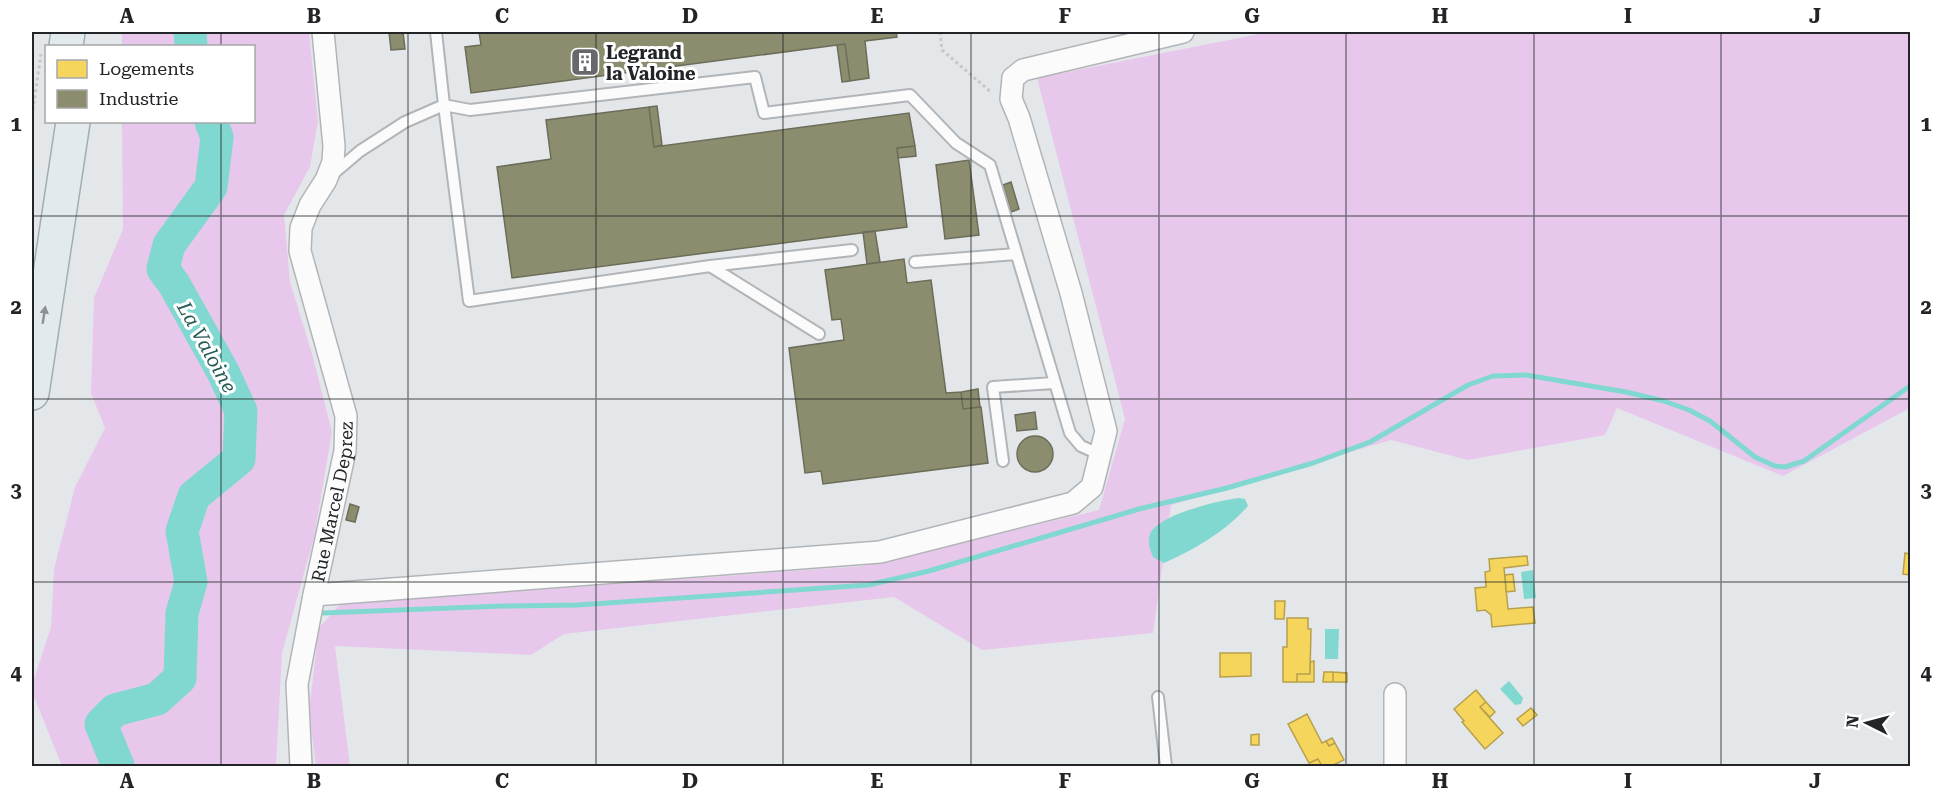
<svg xmlns="http://www.w3.org/2000/svg" width="1942" height="798" viewBox="0 0 1942 798" font-family="'Roboto Serif',serif">
<rect width="100%" height="100%" fill="#e4e7ea"/>
<path fill="#e7c8ec" d="M 122,32 L 309,32 L 318,121 L 310,167 L 284,215 L 290,282 L 313,357 L 332,432 L 314,537 L 282,653 L 276,766 L 62,766 L 32,692 L 32,685 L 51,627 L 54,569 L 75,487 L 105,428 L 91,393 L 94,298 L 123,229 L 122,122 L 254,122 L 254,46 L 122,46 Z
M 1269,32 L 1910,32 L 1910,408 L 1783,476 L 1617,408 L 1605,435 L 1468,460 L 1391,440 L 1171,505 L 1153,633 L 982,650 L 894,597 L 564,634 L 531,655 L 335,646 L 350,766 L 316,766 L 309,711 L 319,628 L 340,604 L 863,566 L 1099,510 L 1125,419 L 1037,78 Z"/>
<path fill="#81d8d0" d="M 1239,498 L 1245,499 L 1248,506 C 1225,532 1195,549 1164,563 L 1153,557 C 1150,549 1147,542 1150,534 C 1158,515 1219,500 1239,498 Z
M 1533,570 L 1536,598 L 1524,599 L 1521,572 Z
M 1325,629 L 1339,629 L 1338,659 L 1325,659 Z
M 1509,681 L 1523,698 L 1521,704 L 1515,705 L 1500,689 Z"/>
<path fill="#f6d55c" stroke="#b6a04c" stroke-width="1.5" d="M 1905,553 L 1910,554 L 1910,575 L 1903,574 Z
M 1527,556 L 1528,565 L 1504,568 L 1508,609 L 1533,607 L 1535,623 L 1492,627 L 1491,615 L 1485,610 L 1477,611 L 1475,588 L 1486,587 L 1485,572 L 1490,571 L 1489,559 Z
M 1513,574 L 1515,591 L 1506,592 L 1505,575 Z
M 1275,601 L 1285,601 L 1284,619 L 1275,619 Z
M 1287,618 L 1308,618 L 1308,629 L 1311,629 L 1310,674 L 1297,674 L 1297,682 L 1283,682 L 1283,647 L 1287,647 Z
M 1220,653 L 1251,653 L 1251,676 L 1220,677 Z
M 1314,661 L 1314,682 L 1297,682 L 1297,674 L 1310,674 L 1310,662 Z
M 1324,672 L 1333,672 L 1333,682 L 1323,682 Z
M 1333,672 L 1347,673 L 1347,682 L 1333,682 Z
M 1476,690 L 1486,702 L 1480,707 L 1503,733 L 1485,749 L 1462,722 L 1464,721 L 1454,709 Z
M 1486,702 L 1495,712 L 1490,717 L 1480,707 Z
M 1531,708 L 1537,715 L 1523,726 L 1517,719 Z
M 1307,714 L 1322,743 L 1326,741 L 1329,746 L 1335,743 L 1344,760 L 1331,766 L 1322,766 L 1318,759 L 1309,763 L 1288,724 Z
M 1259,734 L 1259,745 L 1251,745 L 1251,735 Z
M 1332,738 L 1335,743 L 1329,746 L 1326,741 Z
M 1318,759 L 1322,766 L 1311,766 L 1309,763 Z"/>
<path fill="#8c8c6e" stroke="#6c6d59" stroke-width="1.5" d="M 389,32 L 403,32 L 405,49 L 391,50 Z
M 479,32 L 896,32 L 897,37 L 865,41 L 869,78 L 850,81 L 845,44 L 471,93 L 465,47 L 481,45 Z
M 845,44 L 850,81 L 842,82 L 837,45 Z
M 657,106 L 662,145 L 654,147 L 649,107 Z
M 649,107 L 654,147 L 909,113 L 915,146 L 897,148 L 907,227 L 512,278 L 497,167 L 551,159 L 546,120 Z
M 915,146 L 916,156 L 898,158 L 897,148 Z
M 969,160 L 979,235 L 945,239 L 936,165 Z
M 1011,182 L 1019,209 L 1011,212 L 1003,185 Z
M 875,231 L 880,262 L 867,264 L 863,232 Z
M 904,259 L 907,283 L 931,280 L 946,393 L 961,392 L 963,409 L 981,407 L 988,463 L 823,484 L 821,471 L 805,473 L 789,348 L 844,340 L 841,319 L 832,320 L 825,270 Z
M 978,389 L 980,407 L 963,409 L 961,392 Z
M 1035,412 L 1037,429 L 1017,431 L 1015,415 Z
M1017 454a18 18 0 1 1 36 0a18 18 0 1 1-36 0Z
M 350,504 L 359,507 L 355,522 L 346,520 Z"/>
<g fill="none" stroke-linecap="round" stroke-linejoin="round">
<path stroke="#81d8d0" stroke-width="5" d="M 323,613 L 502,606 L 578,605 L 868,585 L 929,571 L 1139,509 L 1227,488 L 1313,463 L 1370,442 L 1468,385 L 1493,376 L 1526,375 L 1626,392 L 1664,401 L 1689,410 L 1710,421 L 1755,457 L 1775,466 L 1785,467 L 1804,461 L 1910,386"/>
<path stroke="#81d8d0" stroke-width="33" d="M 190,32 L 191,46
M 118,766 L 101,724 L 115,710 L 157,699 L 180,678 L 182,613 L 191,582 L 182,531 L 194,496 L 239,459 L 241,411 L 223,372 L 174,284 L 163,269 L 169,245 L 211,187 L 217,137 L 211,122"/>
<g stroke="#b2b5b8" stroke-width="14">
<path id="lane" d="M 333,174 L 360,151 L 405,122 L 444,105 L 436,32
M 852,250 L 710,266 L 469,301 L 444,105 L 470,110 L 755,77 L 764,113 L 910,95 L 956,143 L 990,165 L 1070,433 L 1081,446 L 1101,455
M 915,262 L 1016,254
M 710,266 L 819,334
M 1003,461 L 993,387 L 1054,383
M 1158,697 L 1166,766"/>
</g>
<g stroke="#b2b5b8" stroke-width="24">
<g id="street">
<path d="M 314,595 L 880,552 L 1073,503 L 1092,487 L 1106,431 L 1071,293 L 1019,118 L 1011,99 L 1013,78 L 1023,70 L 1183,32"/>
<path id="s1" d="M 301,766 L 297,684 L 314,595 L 345,451 L 346,416 L 300,251 L 301,228 L 310,205 L 326,180 L 333,162 L 334,146 L 323,32"/>
<path d="M 1395,766 L 1395,694"/>
</g>
</g>
<g stroke="#9faeb3" stroke-width="36">
<path id="primary" d="M 66,46 L 68,32
M 32,393 L 73,122"/>
</g>
<path stroke="#c6c7c8" stroke-width="3" stroke-dasharray="3 3" stroke-linecap="butt" d="M 940,32 L 942,50 L 992,93
M 32,116 L 41,54"/>
<use href="#lane" stroke="#fbfbfc" stroke-width="10"/>
<use href="#street" stroke="#fbfbfc" stroke-width="21"/>
<use href="#primary" stroke="#e3eaed" stroke-width="33"/>
</g>
<defs><path id="oneway-solid" d="M-6-.8H1V-3.2L6.5 0L1 3.2V.8H-6Z" transform="scale(1.5)"/></defs>
<use fill="#8c9194" href="#oneway-solid" transform="translate(44 315) rotate(-81)"/>
<path fill="none" stroke="#222427" stroke-width="1.5" stroke-opacity="0.55" d="M 221,32 L 221,46M 408,32 L 408,766M 596,32 L 596,766M 783,32 L 783,766M 971,32 L 971,766M 1159,32 L 1159,766M 1346,32 L 1346,766M 1534,32 L 1534,766M 1721,32 L 1721,766M 221,122 L 221,766M 32,216 L 1910,216M 32,399 L 1910,399M 32,582 L 1910,582"/>
<defs>
<g id="building-square" transform="scale(1.5)"><rect x="-9" y="-9" width="18" height="18" rx="4" fill="#66686b" stroke="#fff"/><path d="M-4-6H4V6H1V3H-1V6H-4ZM-2.5-4.3h1.7v1.8h-1.7ZM.8-4.3h1.7v1.8H.8ZM-2.5-1h1.7V.8h-1.7ZM.8-1h1.7V.8H.8Z" fill="#fff"/></g>
</defs>
<g fill-rule="evenodd">
<use href="#building-square" x="585" y="62"/>
</g>
<g text-anchor="middle" dominant-baseline="central" stroke-width="6" stroke-linejoin="round" paint-order="stroke">
<g font-size="18" font-weight="bold" fill="#222427" stroke="#fff" text-anchor="start">
<text x="606" y="52">Legrand<tspan x="606" dy="21">la Valoine</tspan></text>
</g>
<g font-size="18" fill="#222427" stroke="#fff">
<text stroke="none"><textPath href="#s1" startOffset="268">Rue Marcel Deprez</textPath></text>
</g>
<g font-size="20" font-style="italic" fill="#265a55" stroke="#fff">
<text transform="translate(207 347) rotate(61)">La Valoine</text>
</g>
</g>
<rect width="1942" height="798" fill="none" stroke="#ffffff" stroke-width="66"/>
<rect x="45" y="45" width="210" height="78" fill="#ffffff" stroke="#a7a7a9" stroke-width="1.5"/>
<rect x="57" y="60" width="30" height="18" fill="#f6d55c" stroke="#a7a7a9" stroke-width="1.5"/>
<text x="99" y="75" font-size="18" fill="#222427">Logements</text>
<rect x="57" y="90" width="30" height="18" fill="#8c8c6e" stroke="#a7a7a9" stroke-width="1.5"/>
<text x="99" y="105" font-size="18" fill="#222427">Industrie</text>
<g transform="translate(1867 723) rotate(276)" stroke="#ffffff" stroke-width="4.5" paint-order="stroke">
<path d="M0-4.5L10 22L0 15L-10 22Z" fill="#222427"/>
<text y="-9" font-size="16" font-weight="bold" text-anchor="middle" fill="#222427">N</text>
</g>
<rect x="33" y="33" width="1876" height="732" fill="none" stroke="#222427" stroke-width="2"/>
<g font-size="20" text-anchor="middle" font-weight="bold" fill="#222427">
<text x="127" y="23">A</text>
<text x="314" y="23">B</text>
<text x="502" y="23">C</text>
<text x="690" y="23">D</text>
<text x="877" y="23">E</text>
<text x="1065" y="23">F</text>
<text x="1252" y="23">G</text>
<text x="1440" y="23">H</text>
<text x="1628" y="23">I</text>
<text x="1815" y="23">J</text>
<text x="16" y="131">1</text>
<text x="1926" y="131">1</text>
<text x="16" y="314">2</text>
<text x="1926" y="314">2</text>
<text x="16" y="497">3</text>
<text x="1926" y="497">3</text>
<text x="16" y="680">4</text>
<text x="1926" y="680">4</text>
<text x="127" y="788">A</text>
<text x="314" y="788">B</text>
<text x="502" y="788">C</text>
<text x="690" y="788">D</text>
<text x="877" y="788">E</text>
<text x="1065" y="788">F</text>
<text x="1252" y="788">G</text>
<text x="1440" y="788">H</text>
<text x="1628" y="788">I</text>
<text x="1815" y="788">J</text>
</g>
</svg>
